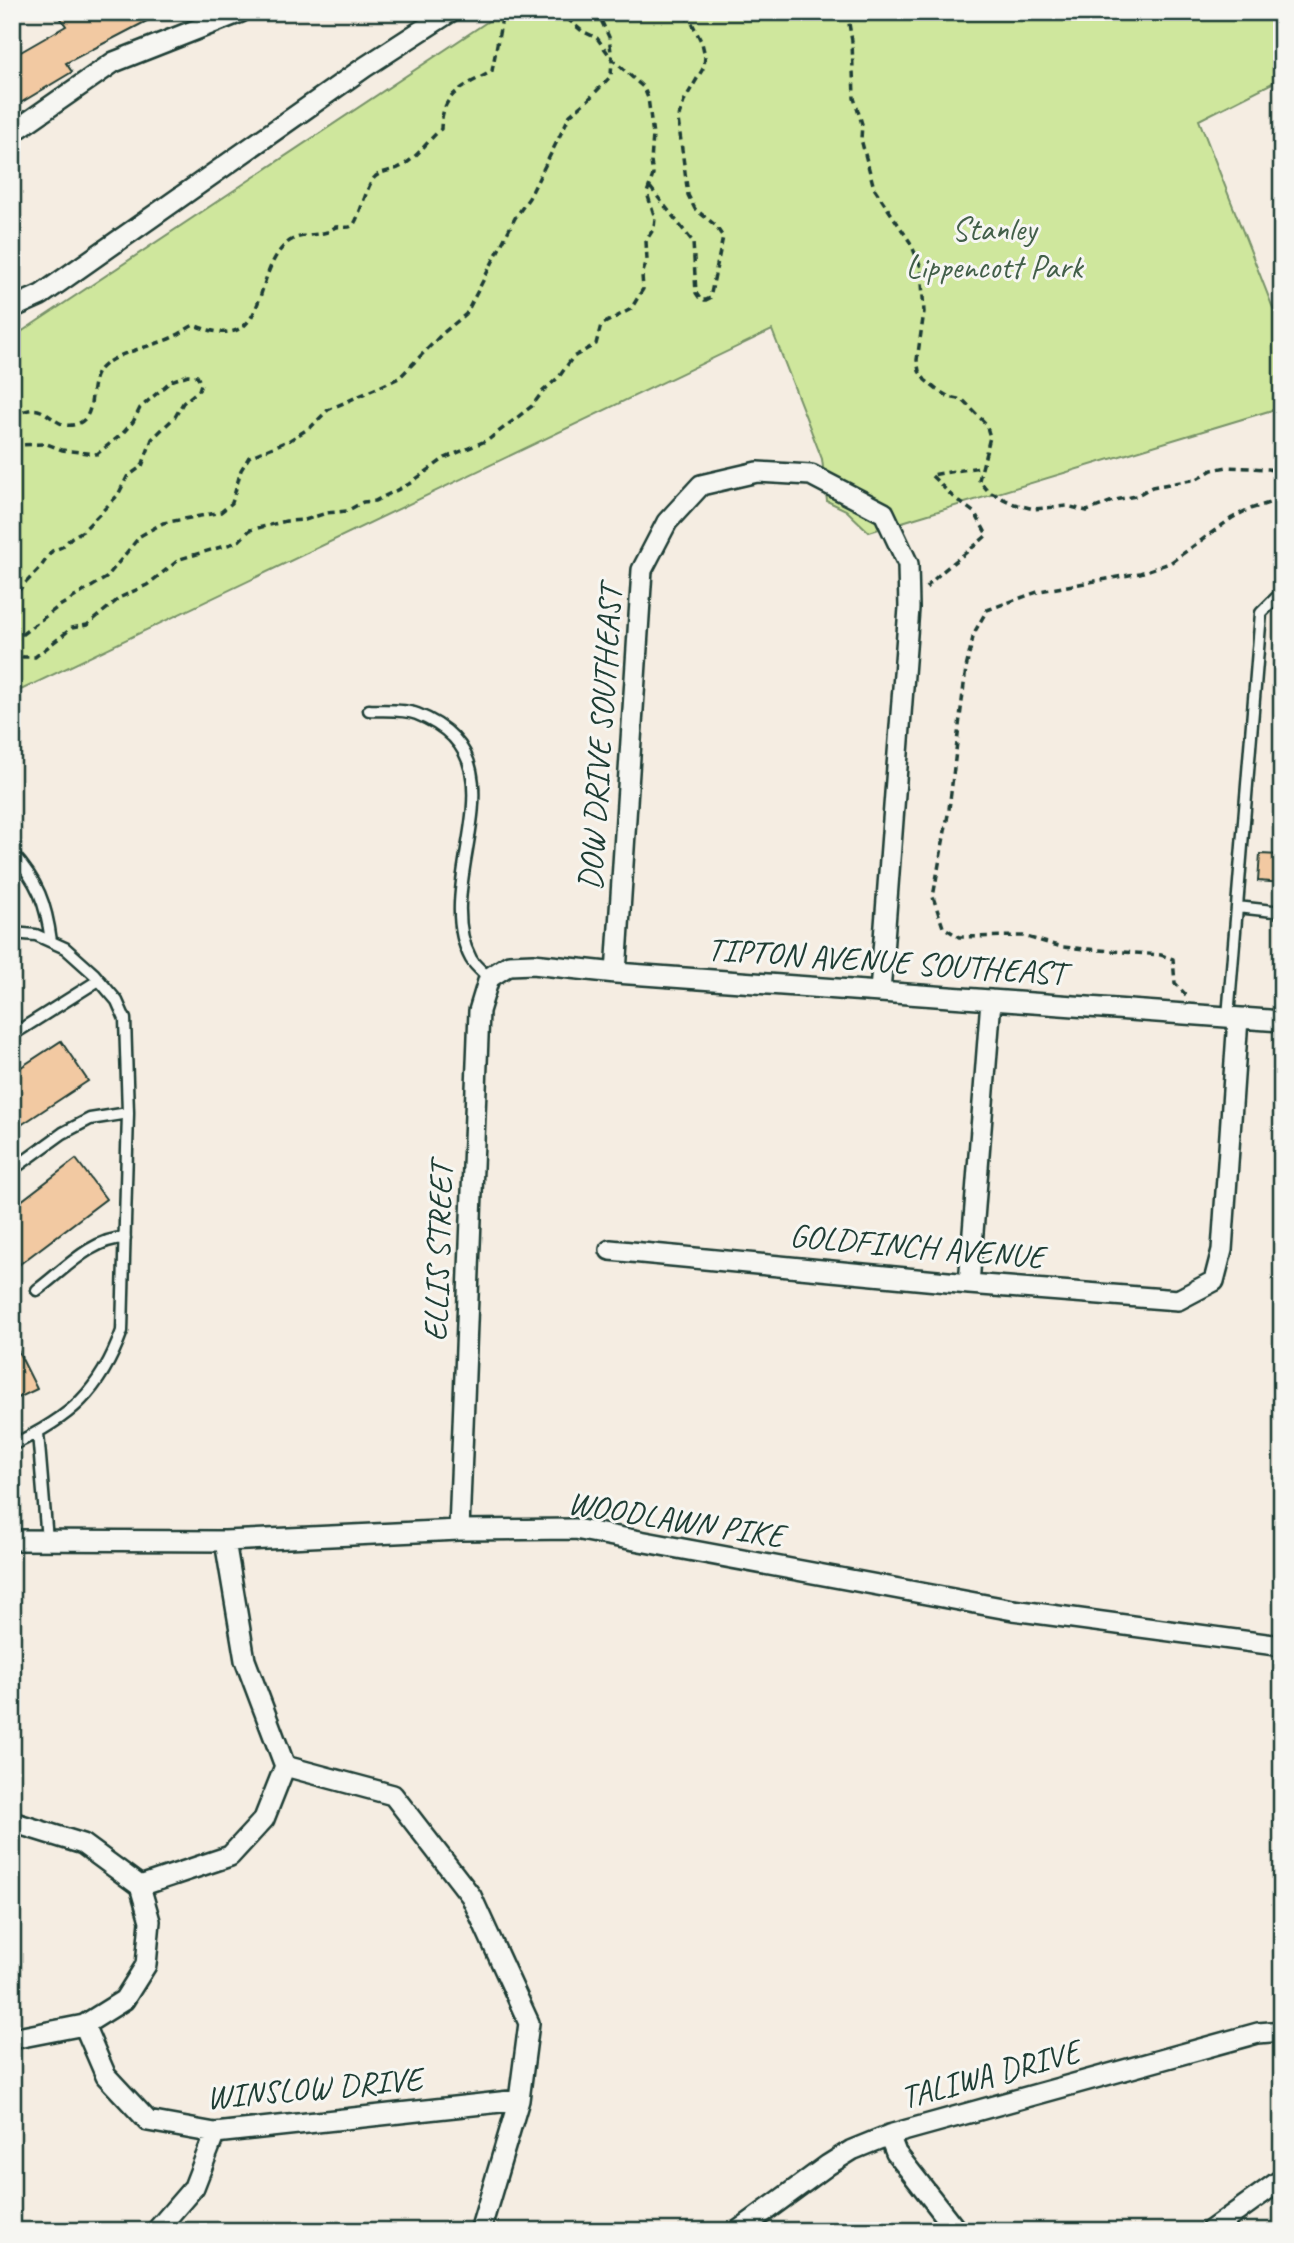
<svg xmlns="http://www.w3.org/2000/svg" width="1294" height="2243" viewBox="0 0 1294 2243" font-family="Caveat,sans-serif">
<rect width="100%" height="100%" fill="#f5ede2"/>
<filter id="ink" filterUnits="userSpaceOnUse"><feTurbulence type="fractalNoise" baseFrequency=".0143" numOctaves="2"/><feDisplacementMap in="SourceGraphic" scale="14" xChannelSelector="R" yChannelSelector="G"/><feConvolveMatrix kernelMatrix="1 2 1 2 8 2 1 2 1" color-interpolation-filters="sRGB"/></filter>
<g filter="url(#ink)">
<path fill="#cfe79d" stroke="#779268" stroke-width="2" d="M 502,12 L 1282,12 L 1282,78 L 1199,120 L 1273,308 L 1282,322 L 1282,407 L 869,532 L 846,510 L 827,501 L 822,459 L 772,330 L 21,690 L 12,670 L 12,338 Z"/>
<path fill="#f2c9a2" stroke="#1f3d34" stroke-width="2" d="M 69,12 L 164,12 L 66,63 L 72,72 L 12,108 L 12,57 L 66,26 L 60,17 Z
M 1260,854 L 1282,855 L 1282,883 L 1258,881 Z
M 61,1041 L 88,1081 L 12,1131 L 12,1073 Z
M 76,1159 L 106,1199 L 12,1270 L 12,1208 Z
M 12,1339 L 37,1389 L 12,1401 Z"/>
<g fill="none" stroke-linecap="round" stroke-linejoin="round">
<g stroke="#1f3d34" stroke-width="15">
<path id="lane" d="M 369,710 C 384,711 403,709 417,714 C 532,759 428,880 471,959 C 475,966 483,972 489,978
M 12,853 C 38,882 46,903 51,941
M 1237,907 L 1282,912
M 12,933 L 36,935 L 65,948 L 94,974 L 117,1001 L 125,1019 L 128,1113 L 122,1331 C 100,1392 70,1418 12,1445
M 1228,1017 L 1261,613 L 1276,598 L 1282,599
M 12,1035 L 99,980
M 12,1170 L 63,1133 L 90,1119 L 128,1113
M 37,1290 C 63,1271 92,1238 125,1238
M 38,1433 L 47,1540"/>
</g>
<g stroke="#1f3d34" stroke-width="24">
<path id="street" d="M 12,133 L 114,62 L 241,12
M 12,308 L 41,295 L 365,67 L 450,12
M 616,973 L 642,570 L 667,522 L 701,485 L 757,472 L 811,475 L 884,513 L 908,564 L 909,608 L 880,992
M 610,1250 L 969,1284 L 1178,1300 L 1214,1281 L 1222,1250 L 1238,1018
M 969,1284 L 991,1000
M 459,1530 L 479,1011 L 489,978 L 509,965 L 533,964 L 616,973 L 1282,1021
M 12,1540 L 225,1541 L 459,1530 L 575,1529 L 1013,1610 L 1282,1646
M 225,1541 L 245,1660 L 285,1766 L 393,1795 L 471,1896 L 529,2023 L 519,2100 L 480,2231
M 12,1822 L 83,1844 L 140,1886 L 230,1856 L 264,1819 L 285,1766
M 84,2025 L 106,2076 L 148,2121 L 215,2133 L 519,2100
M 12,2039 L 84,2025 L 124,2000 L 146,1965 L 150,1921 L 140,1886
M 889,2135 L 896,2153 L 957,2231
M 156,2231 L 194,2187 L 215,2133
M 738,2231 L 828,2165 L 852,2150 L 889,2135 L 1258,2033 L 1282,2031
M 1210,2231 L 1282,2179"/>
</g>
<path stroke="#1f3d34" stroke-width="3.5" stroke-dasharray="7 5" stroke-linecap="butt" d="M 847,12 L 852,41 L 854,98 L 862,124 L 861,139 L 874,188 L 910,242 L 921,267 L 924,312 L 917,360 L 919,371 L 925,380 L 937,390 L 949,397 L 963,400 L 986,424 L 990,437 L 979,480 L 989,492 L 1014,504 L 1034,509 L 1067,506 L 1087,511 L 1115,500 L 1136,496 L 1152,487 L 1197,479 L 1212,470 L 1227,467 L 1269,469 L 1277,473 L 1282,491
M 650,187 L 693,242 L 696,293 L 701,300 L 706,300 L 710,298 L 723,237 L 715,225 L 695,209 L 688,195 L 678,119 L 685,99 L 704,67 L 705,56 L 702,43 L 692,23 L 680,12
M 12,415 C 21,413 29,408 38,410 C 52,414 59,430 77,424 C 97,417 88,389 98,372 C 110,352 155,347 175,336 C 182,333 187,328 194,325 C 272,357 250,276 286,244 C 296,234 314,236 327,232 C 330,231 333,228 336,227 C 341,226 347,229 352,226 C 358,223 366,187 374,178 C 379,172 390,171 398,168 C 417,159 426,142 441,129 C 442,91 463,88 492,71 L 502,18 L 509,12
M 12,445 L 47,444 L 62,450 L 97,454 L 122,434 L 133,422 L 140,408 L 171,381 L 188,375 L 197,376 L 201,384 L 199,390 L 183,403 L 175,417 L 152,439 L 142,466 L 127,477 L 118,495 L 83,531 L 72,537 L 62,547 L 52,551 L 40,568 L 12,597
M 926,588 C 943,568 968,553 987,535 L 975,513 L 953,497 L 931,475 L 980,467
M 12,642 L 58,607 L 106,578 L 140,536 L 163,523 L 221,512 L 232,503 L 241,470 L 249,457 L 290,440 L 311,427 L 328,410 L 399,378 L 442,334 L 466,314 L 515,218 L 529,198 L 570,115 L 589,99 L 611,76 L 612,59 L 609,37 L 601,20 L 594,12
M 12,649 L 23,657 L 35,657 L 72,628 L 87,625 L 121,597 L 147,585 L 180,559 L 238,542 L 250,530 L 286,521 L 305,520 L 326,513 L 347,511 L 363,502 L 375,501 L 409,484 L 445,458 L 488,440 L 532,406 L 543,391 L 559,377 L 573,357 L 596,344 L 601,325 L 631,309 L 643,289 L 642,275 L 647,260 L 646,241 L 654,228 L 655,218 L 647,193 L 653,175 L 651,162 L 653,135 L 648,98 L 644,88 L 612,59 L 597,38 L 582,31 L 559,12
M 1186,995 L 1175,983 L 1173,959 L 1161,955 L 1062,947 L 1023,936 L 959,937 L 943,927 L 933,897 L 949,809 L 966,668 L 974,633 L 987,610 L 1040,591 L 1140,573 L 1170,563 L 1232,518 L 1247,510 L 1282,499"/>
<use href="#lane" stroke="#f6f6f2" stroke-width="10"/>
<use href="#street" stroke="#f6f6f2" stroke-width="19"/>
</g>
</g>
<g text-anchor="middle" dominant-baseline="central" stroke-width="6" stroke-linejoin="round" paint-order="stroke">
<g font-size="33" fill="#425f49" stroke="#f6f6f2">
<text x="994" y="229">Stanley<tspan x="994" dy="38">Lippencott Park</tspan></text>
</g>
<g font-size="33" fill="#1f3d34" stroke="#f6f6f2">
<text transform="translate(600 738) rotate(-86)">DOW DRIVE SOUTHEAST</text>
<text transform="translate(886 961) rotate(4)">TIPTON AVENUE SOUTHEAST</text>
<text transform="translate(917 1246) rotate(5)">GOLDFINCH AVENUE</text>
<text transform="translate(438 1252) rotate(-88)">ELLIS STREET</text>
<text transform="translate(676 1519) rotate(9)">WOODLAWN PIKE</text>
<text transform="translate(990 2074) rotate(-15)">TALIWA DRIVE</text>
<text transform="translate(314 2088) rotate(-5)">WINSLOW DRIVE</text>
</g>
</g>
<rect width="1294" height="2243" fill="none" stroke="#f6f6f2" stroke-width="42"/>
<rect x="21" y="21" width="1252" height="2201" fill="none" stroke="#1f3d34" stroke-width="2.5" filter="url(#ink)"/>
</svg>
